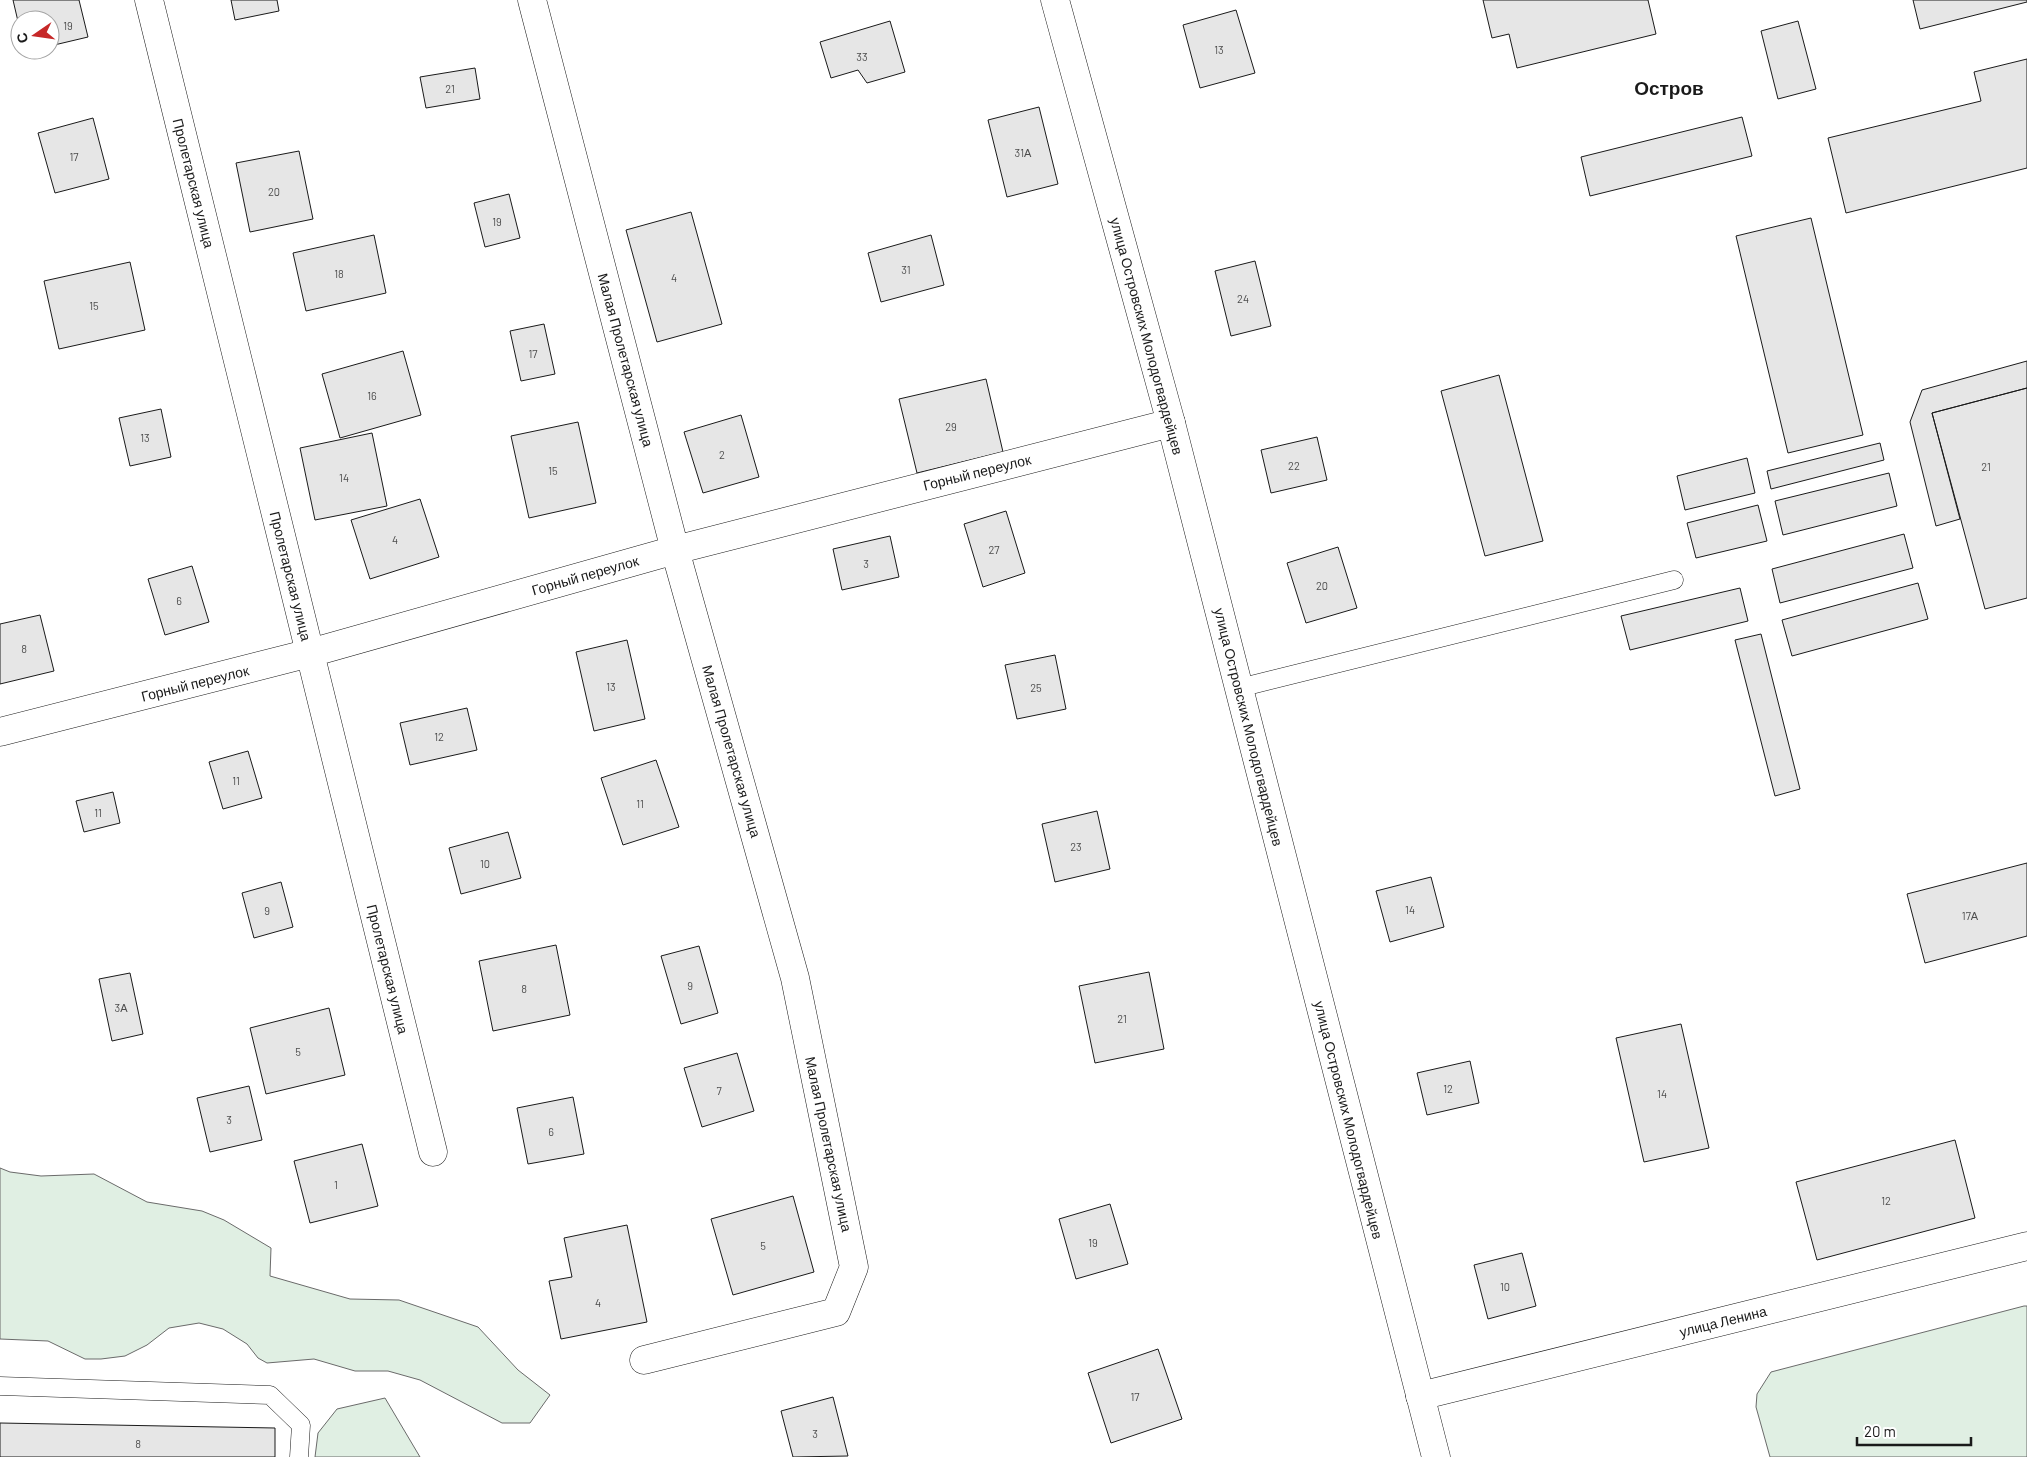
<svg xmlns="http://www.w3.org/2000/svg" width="2027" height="1457" viewBox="0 0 2027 1457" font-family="Barlow,sans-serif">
<rect width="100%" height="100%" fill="#fff"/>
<path fill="#e0efe3" stroke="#6a6a6a" d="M 0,1168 L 10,1172 L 41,1176 L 94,1174 L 147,1202 L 202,1211 L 224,1220 L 271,1248 L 270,1276 L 350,1299 L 399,1300 L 478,1327 L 518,1370 L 550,1395 L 530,1423 L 502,1423 L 420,1380 L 388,1371 L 355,1371 L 314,1359 L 267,1363 L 258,1358 L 247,1344 L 223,1329 L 199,1323 L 169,1328 L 147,1345 L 125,1356 L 101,1359 L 85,1359 L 48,1341 L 0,1339 Z
M 2024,1306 L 2027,1306 L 2027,1457 L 1770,1457 L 1756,1407 L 1757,1394 L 1771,1372 Z
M 385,1398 L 420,1457 L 315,1457 L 318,1433 L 337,1409 Z"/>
<path fill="#e6e6e6" stroke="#1a1a1a" d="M 13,0 L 79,0 L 88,37 L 50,46 L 50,20 L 20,20 L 20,30 Z
M 231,0 L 277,0 L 279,11 L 235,20 Z
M 1483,0 L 1648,0 L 1656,34 L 1517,68 L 1509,34 L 1492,38 Z
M 1913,0 L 2027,0 L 2027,2 L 1920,29 Z
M 1236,10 L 1255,73 L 1200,88 L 1183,25 Z
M 890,21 L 905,72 L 867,83 L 858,70 L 831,78 L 820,42 Z
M 1798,21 L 1816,89 L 1778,99 L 1761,31 Z
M 2027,59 L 2027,168 L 1846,213 L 1828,138 L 1981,101 L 1974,72 Z
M 475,68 L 480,99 L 426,108 L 420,77 Z
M 1039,107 L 1058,184 L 1007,197 L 988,120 Z
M 1742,117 L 1752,156 L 1590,196 L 1581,157 Z
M 93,118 L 109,179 L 55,193 L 38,133 Z
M 299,151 L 313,219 L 250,232 L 236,163 Z
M 509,194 L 520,238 L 485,247 L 474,203 Z
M 691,212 L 722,324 L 657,342 L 626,230 Z
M 1811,218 L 1863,435 L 1788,453 L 1736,236 Z
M 374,235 L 386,293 L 306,311 L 293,253 Z
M 931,235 L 944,285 L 881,302 L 868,253 Z
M 1255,261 L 1271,326 L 1231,336 L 1215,271 Z
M 130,262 L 145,330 L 59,349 L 44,281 Z
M 544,324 L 555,374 L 521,381 L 510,331 Z
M 403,351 L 421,415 L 340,438 L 322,374 Z
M 2027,361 L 2027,388 L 1932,413 L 1960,519 L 1936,526 L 1910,422 L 1922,390 Z
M 1499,375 L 1543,541 L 1485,556 L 1441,391 Z
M 986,379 L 1003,452 L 917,473 L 899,399 Z
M 2027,388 L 2027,598 L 1985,609 L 1932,413 Z
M 161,409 L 171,457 L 130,466 L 119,418 Z
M 741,415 L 759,477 L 703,493 L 684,432 Z
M 578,422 L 596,503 L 529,518 L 511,436 Z
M 372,433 L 387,506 L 315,520 L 300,448 Z
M 1317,437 L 1327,480 L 1271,493 L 1261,450 Z
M 1880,443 L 1884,460 L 1771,489 L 1767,471 Z
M 1747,458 L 1755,493 L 1685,510 L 1677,476 Z
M 1889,473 L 1897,506 L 1783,535 L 1775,501 Z
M 420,499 L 439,557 L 370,579 L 351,520 Z
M 1758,505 L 1767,541 L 1696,558 L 1687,523 Z
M 1006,511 L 1025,573 L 983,587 L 964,524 Z
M 1904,534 L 1913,568 L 1780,603 L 1772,569 Z
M 890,536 L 899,577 L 842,590 L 833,549 Z
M 1338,547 L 1357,608 L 1306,623 L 1287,563 Z
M 192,566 L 209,622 L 165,635 L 148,579 Z
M 1918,583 L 1928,619 L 1792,656 L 1782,620 Z
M 1740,588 L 1748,621 L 1630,650 L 1621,616 Z
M 40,615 L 54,671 L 0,684 L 0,624 Z
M 1761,634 L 1800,789 L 1775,796 L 1735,640 Z
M 627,640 L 645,719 L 594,731 L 576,652 Z
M 1055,655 L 1066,709 L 1017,719 L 1005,665 Z
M 467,708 L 477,750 L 410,765 L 400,723 Z
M 248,751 L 262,798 L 223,809 L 209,762 Z
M 656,760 L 679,827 L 623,845 L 601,778 Z
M 113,792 L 120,823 L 84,832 L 76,801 Z
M 1097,811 L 1110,869 L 1055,882 L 1042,824 Z
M 508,832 L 521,878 L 461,894 L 449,848 Z
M 2027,863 L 2027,936 L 1925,963 L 1907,894 Z
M 1431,877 L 1444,927 L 1390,942 L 1376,891 Z
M 281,882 L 293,927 L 254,938 L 242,893 Z
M 556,945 L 570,1015 L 493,1031 L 479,961 Z
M 699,946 L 718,1013 L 681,1024 L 661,956 Z
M 1149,972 L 1164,1049 L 1095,1063 L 1079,986 Z
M 130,973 L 143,1034 L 112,1041 L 99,979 Z
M 329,1008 L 345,1075 L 266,1094 L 250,1028 Z
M 1681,1024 L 1709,1148 L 1644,1162 L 1616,1038 Z
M 737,1053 L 754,1111 L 702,1127 L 684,1068 Z
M 1470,1061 L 1479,1103 L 1427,1115 L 1417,1073 Z
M 249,1086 L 262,1140 L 210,1152 L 197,1098 Z
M 573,1097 L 584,1154 L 528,1164 L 517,1108 Z
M 1955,1140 L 1975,1218 L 1817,1260 L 1796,1182 Z
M 362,1144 L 378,1206 L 310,1223 L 294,1161 Z
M 793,1196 L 814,1272 L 733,1295 L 711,1219 Z
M 1110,1204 L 1128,1264 L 1076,1279 L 1059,1219 Z
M 627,1225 L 647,1322 L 561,1339 L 549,1281 L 572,1277 L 564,1238 Z
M 1522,1253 L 1536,1306 L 1488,1319 L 1474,1265 Z
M 1158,1349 L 1182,1419 L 1111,1443 L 1088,1373 Z
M 833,1397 L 848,1456 L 793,1457 L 781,1411 Z
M 0,1423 L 275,1428 L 275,1457 L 0,1457 Z"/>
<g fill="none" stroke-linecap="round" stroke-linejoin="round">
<g stroke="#1a1a1a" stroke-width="19">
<path id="lane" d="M 1239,688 L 1674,580
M 0,1386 L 270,1395 L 301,1425 L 299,1457"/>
</g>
<g stroke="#1a1a1a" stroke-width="29">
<path id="street" d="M 149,0 L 433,1152
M 532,0 L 675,550 L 795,978 L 854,1267 L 836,1312 L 644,1360
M 0,732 L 310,653 L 675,550 L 1171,423
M 1420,1396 L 2027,1246"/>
</g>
<g stroke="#1a1a1a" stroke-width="29">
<path id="primary" d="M 1055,0 L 1171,423 L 1436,1457"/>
</g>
<use href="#lane" stroke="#fff" stroke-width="18"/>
<use href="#street" stroke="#fff" stroke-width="28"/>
<use href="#primary" stroke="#fff" stroke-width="28"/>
</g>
<g text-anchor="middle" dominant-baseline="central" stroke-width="4" stroke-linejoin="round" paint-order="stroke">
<g font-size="11" fill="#4d4d4d">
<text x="68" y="25">19</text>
<text x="1219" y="49">13</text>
<text x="862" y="56">33</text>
<text x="450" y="88">21</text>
<text x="1023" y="152">31А</text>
<text x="74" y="156">17</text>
<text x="274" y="191">20</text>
<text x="497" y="221">19</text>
<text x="906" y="269">31</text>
<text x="339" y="273">18</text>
<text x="674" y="277">4</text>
<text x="1243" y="298">24</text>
<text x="94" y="305">15</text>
<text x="533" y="353">17</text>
<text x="372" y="395">16</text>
<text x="951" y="426">29</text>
<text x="145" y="437">13</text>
<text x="722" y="454">2</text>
<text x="1294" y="465">22</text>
<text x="1986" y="466">21</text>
<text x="553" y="470">15</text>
<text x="344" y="477">14</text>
<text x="395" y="539">4</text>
<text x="994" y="549">27</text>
<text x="866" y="563">3</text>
<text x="1322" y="585">20</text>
<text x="179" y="600">6</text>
<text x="24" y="648">8</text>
<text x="611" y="686">13</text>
<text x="1036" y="687">25</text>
<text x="439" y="736">12</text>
<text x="236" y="780">11</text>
<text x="640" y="803">11</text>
<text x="98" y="812">11</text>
<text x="1076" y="846">23</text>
<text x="485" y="863">10</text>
<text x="1410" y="909">14</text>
<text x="267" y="910">9</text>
<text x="1970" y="915">17А</text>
<text x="690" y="985">9</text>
<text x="524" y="988">8</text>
<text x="121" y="1007">3А</text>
<text x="1122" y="1018">21</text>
<text x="298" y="1051">5</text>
<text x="1448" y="1088">12</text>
<text x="719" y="1090">7</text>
<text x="1662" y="1093">14</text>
<text x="229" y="1119">3</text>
<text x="551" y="1131">6</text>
<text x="336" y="1184">1</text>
<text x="1886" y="1200">12</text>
<text x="1093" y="1242">19</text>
<text x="763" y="1245">5</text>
<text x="1505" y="1286">10</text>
<text x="598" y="1302">4</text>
<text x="1135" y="1396">17</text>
<text x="815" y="1433">3</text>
<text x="138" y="1443">8</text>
</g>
<g font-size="14" fill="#1a1a1a" stroke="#fff">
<text transform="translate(194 183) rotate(76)">Пролетарская улица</text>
<text transform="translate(1147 336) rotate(75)">улица Островских Молодогвардейцев</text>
<text transform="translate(626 360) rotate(75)">Малая Пролетарская улица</text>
<text transform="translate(977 472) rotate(-14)">Горный переулок</text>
<text transform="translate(585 575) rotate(-16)">Горный переулок</text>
<text transform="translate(291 576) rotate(76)">Пролетарская улица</text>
<text transform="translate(195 683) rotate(-14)">Горный переулок</text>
<text transform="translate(1249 727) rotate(76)">улица Островских Молодогвардейцев</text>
<text transform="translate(732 751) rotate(74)">Малая Пролетарская улица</text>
<text transform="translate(388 969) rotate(76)">Пролетарская улица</text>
<text transform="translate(1349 1120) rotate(76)">улица Островских Молодогвардейцев</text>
<text transform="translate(829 1144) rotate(78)">Малая Пролетарская улица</text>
<text transform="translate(1723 1321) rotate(-14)">улица Ленина</text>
</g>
<g font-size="19" font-weight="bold" fill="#1a1a1a" stroke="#fff">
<text x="1669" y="87">Остров</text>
</g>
</g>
<g transform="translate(35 35) rotate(257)"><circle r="24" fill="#ffffff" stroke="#a3a3a3"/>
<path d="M0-4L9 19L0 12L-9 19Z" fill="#c62828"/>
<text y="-8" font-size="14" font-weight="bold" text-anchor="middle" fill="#1a1a1a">С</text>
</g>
<path d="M1857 1437v8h114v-8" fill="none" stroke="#1a1a1a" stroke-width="2.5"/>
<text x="1864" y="1437" font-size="15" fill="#1a1a1a" stroke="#ffffff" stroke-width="4" paint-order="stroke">20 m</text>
</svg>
